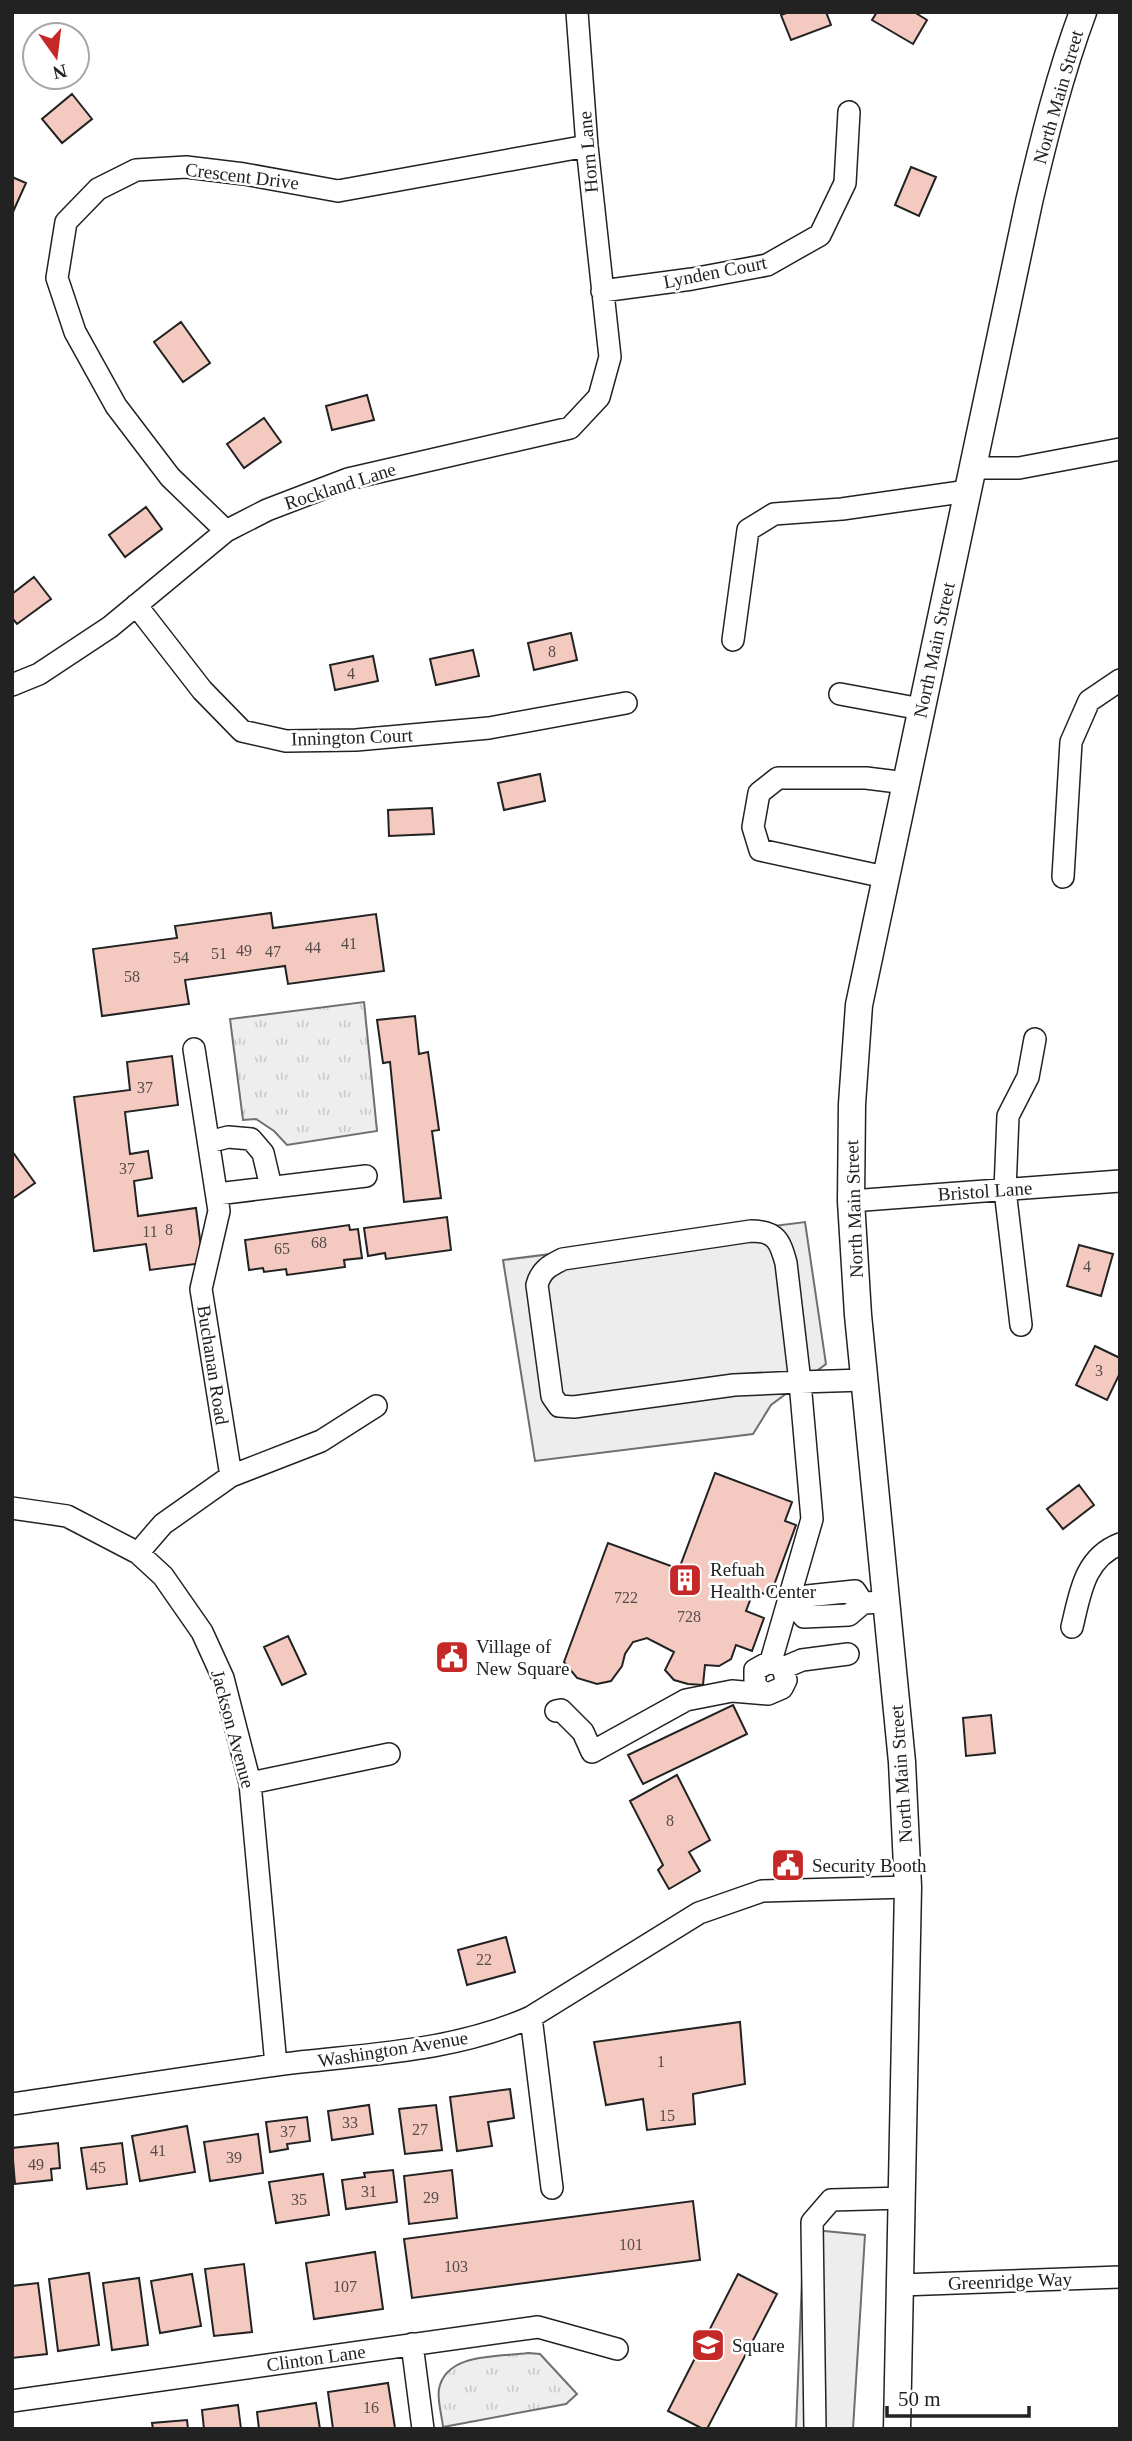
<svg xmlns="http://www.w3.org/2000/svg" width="1132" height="2441" viewBox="0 0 1132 2441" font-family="Georgia,serif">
<defs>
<pattern id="park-tufts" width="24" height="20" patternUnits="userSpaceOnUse" patternTransform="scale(1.75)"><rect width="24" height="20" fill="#eee"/><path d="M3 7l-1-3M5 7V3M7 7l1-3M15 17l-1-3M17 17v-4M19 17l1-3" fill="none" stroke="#ccc"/></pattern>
</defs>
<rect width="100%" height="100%" fill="#fff"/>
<path fill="url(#park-tufts)" stroke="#6f6f6f" stroke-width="2" d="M 364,1002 L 377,1131 L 287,1145 L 274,1131 L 256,1119 L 243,1120 L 230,1019 Z
M 528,2353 L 540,2354 L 577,2394 L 566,2404 L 443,2427 C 442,2416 437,2400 439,2389 C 446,2352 500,2357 528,2353 Z"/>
<path fill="#ededed" stroke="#6f6f6f" stroke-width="2" d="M 805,1222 L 826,1364 L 771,1405 L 753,1434 L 535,1461 L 503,1260 Z
M 804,2229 L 865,2235 L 853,2429 L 796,2429 Z"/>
<path fill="#f3c9c0" stroke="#222" stroke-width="2" d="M 789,12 L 826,12 L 831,25 L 791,40 L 781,15 Z
M 877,12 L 914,12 L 927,20 L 913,44 L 872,20 Z
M 72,94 L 92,119 L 62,143 L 42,119 Z
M 911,167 L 936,177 L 919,216 L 895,205 Z
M 12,177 L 26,183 L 12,214 Z
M 181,322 L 210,363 L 183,382 L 154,342 Z
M 367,395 L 374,420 L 332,430 L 326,406 Z
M 264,418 L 281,442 L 244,468 L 227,444 Z
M 146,507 L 162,529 L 125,557 L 109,535 Z
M 34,577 L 51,599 L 17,624 L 12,618 L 12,594 Z
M 571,633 L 577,660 L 534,670 L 528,643 Z
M 473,650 L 479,676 L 436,685 L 430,659 Z
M 373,656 L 378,681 L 335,690 L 330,665 Z
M 540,774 L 545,801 L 504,810 L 498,783 Z
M 432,808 L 434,834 L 389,836 L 388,810 Z
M 271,913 L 273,928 L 376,914 L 384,971 L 288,984 L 285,966 L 185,980 L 189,1004 L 102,1016 L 93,949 L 177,938 L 175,926 Z
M 415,1016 L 419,1054 L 428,1052 L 439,1130 L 432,1131 L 441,1198 L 404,1202 L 390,1062 L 383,1063 L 377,1020 Z
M 172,1056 L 178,1105 L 125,1112 L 130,1154 L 148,1151 L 152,1178 L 134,1181 L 138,1216 L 196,1208 L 203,1263 L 150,1270 L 146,1244 L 94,1251 L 74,1097 L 130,1090 L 127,1062 Z
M 12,1151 L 35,1183 L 12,1199 Z
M 447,1217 L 451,1250 L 386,1259 L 385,1253 L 368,1256 L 364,1228 Z
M 349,1225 L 350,1230 L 358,1229 L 362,1258 L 344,1260 L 345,1267 L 287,1275 L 286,1269 L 264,1272 L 263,1268 L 249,1270 L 245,1240 Z
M 1079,1245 L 1113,1254 L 1101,1296 L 1067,1286 Z
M 1095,1346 L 1120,1358 L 1120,1373 L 1107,1400 L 1076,1385 Z
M 715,1473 L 792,1502 L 785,1521 L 796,1525 L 770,1596 L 754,1590 L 746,1611 L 764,1618 L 752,1651 L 736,1645 L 731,1659 L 719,1666 L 705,1665 L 703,1685 L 688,1684 L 674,1680 L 665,1670 L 674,1652 L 647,1638 L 633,1642 L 625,1654 L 622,1666 L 611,1681 L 597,1684 L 577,1678 L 564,1662 L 608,1543 L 679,1569 Z
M 1079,1485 L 1094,1505 L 1063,1529 L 1047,1509 Z
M 288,1636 L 306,1674 L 282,1685 L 264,1647 Z
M 733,1705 L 747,1734 L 643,1784 L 628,1755 Z
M 991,1715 L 995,1753 L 966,1756 L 963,1718 Z
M 677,1775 L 710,1840 L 689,1852 L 700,1871 L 669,1889 L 658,1870 L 663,1865 L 630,1801 Z
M 506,1937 L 515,1972 L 467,1985 L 458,1950 Z
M 740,2022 L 745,2084 L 693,2094 L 695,2124 L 647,2130 L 643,2099 L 606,2105 L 594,2042 Z
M 510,2089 L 514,2118 L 488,2122 L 492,2146 L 457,2151 L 450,2097 Z
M 369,2105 L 373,2134 L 332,2140 L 328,2111 Z
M 436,2105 L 442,2150 L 405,2154 L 399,2109 Z
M 307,2117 L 310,2141 L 287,2144 L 288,2149 L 270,2152 L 266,2122 Z
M 187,2126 L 195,2172 L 140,2181 L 132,2136 Z
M 258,2134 L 263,2173 L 210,2181 L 204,2142 Z
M 58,2143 L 60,2168 L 51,2169 L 52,2180 L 15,2184 L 12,2148 Z
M 122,2143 L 127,2184 L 87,2189 L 81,2148 Z
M 393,2170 L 397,2202 L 346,2209 L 342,2180 L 365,2177 L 364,2173 Z
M 452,2170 L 457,2218 L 409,2224 L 404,2176 Z
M 323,2174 L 329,2215 L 276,2223 L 269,2182 Z
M 693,2201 L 700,2260 L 412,2298 L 404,2239 Z
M 375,2252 L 383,2309 L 314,2319 L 306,2263 Z
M 244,2264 L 252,2332 L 214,2336 L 205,2269 Z
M 89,2273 L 99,2345 L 58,2351 L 49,2279 Z
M 192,2274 L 201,2326 L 160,2333 L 151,2281 Z
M 738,2274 L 777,2294 L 707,2429 L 703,2429 L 668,2411 Z
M 139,2278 L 148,2345 L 112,2350 L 103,2283 Z
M 38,2283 L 47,2354 L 12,2358 L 12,2286 Z
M 388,2383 L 395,2428 L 333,2429 L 328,2392 Z
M 316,2403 L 320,2429 L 259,2429 L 257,2412 Z
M 238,2405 L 241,2429 L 204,2429 L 202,2410 Z
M 187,2420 L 188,2429 L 153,2429 L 152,2423 Z"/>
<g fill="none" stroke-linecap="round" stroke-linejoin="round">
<g stroke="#222" stroke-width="24">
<path id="minor" d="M 602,291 L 692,279 L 767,265 L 820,235 L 845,183 L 849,112
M 973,468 L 1019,468 L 1120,449
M 226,531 L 170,477 L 116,406 L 75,332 L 57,278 L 66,222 L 98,189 L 136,170 L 186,167 L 244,174 L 338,191 L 587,146
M 136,605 L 202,690 L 242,731 L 286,741 L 356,740 L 489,728 L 626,703
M 733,640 L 748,530 L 774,514 L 842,509 L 968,491
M 12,685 L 39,674 L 110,627 L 226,531 L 267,510 L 348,479 L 570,428 L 599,397 L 610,357 L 587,146 L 577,12
M 840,694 L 921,709
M 885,877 L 760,850 L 753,827 L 759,793 L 778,778 L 866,778 L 906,783
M 1063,877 L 1071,742 L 1089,701 L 1120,680
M 194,1049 L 219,1211 L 201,1289 L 231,1476
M 209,1142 L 228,1137 L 251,1139 L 263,1153 L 271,1187
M 217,1194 L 366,1176
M 851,1201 L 1120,1181
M 751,1231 C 776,1231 780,1241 786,1263 L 800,1382 L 734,1385 L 574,1407 L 559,1406 L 552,1396 L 537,1285 C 541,1270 549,1266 563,1259 Z
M 1021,1325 L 1005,1190 L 1008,1116 L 1028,1077 L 1035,1039
M 12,1508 L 67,1516 L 138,1553 L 163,1576 L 202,1632 L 223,1678 L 250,1783 L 276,2065
M 138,1553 L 163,1524 L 231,1476 L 321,1441 L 376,1406
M 863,1603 L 855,1591 L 807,1596 L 796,1607 L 804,1617 L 849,1615 L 863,1603 L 886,1602
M 1072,1627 C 1080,1594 1084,1558 1120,1544
M 783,1668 L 802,1660 L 848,1654
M 762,1692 L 755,1685 L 755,1670 L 771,1661
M 556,1711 L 561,1710 L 583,1732 L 592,1752 L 686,1700 L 732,1691 L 768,1694 L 782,1688 L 786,1680 L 783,1668 L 771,1661 L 812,1519 L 800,1382 L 864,1380
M 250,1783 L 389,1754
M 531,2017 L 552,2188
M 12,2104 C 100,2091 188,2077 276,2065 C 361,2054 451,2053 531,2017 L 699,1913 L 762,1891 L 908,1887
M 901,2285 L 1120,2277
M 412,2344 L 423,2429
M 12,2401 L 538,2327 L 617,2349
M 815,2429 L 812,2222 L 831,2200 L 903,2198"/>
</g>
<g stroke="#222" stroke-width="29">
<path id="major" d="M 897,2429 L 908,1887 L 902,1762 L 858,1315 L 851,1201 L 852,1104 L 859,1005 L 1029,202 C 1044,138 1060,74 1083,12"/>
</g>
<use href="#minor" stroke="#fff" stroke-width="21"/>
<use href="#major" stroke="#fff" stroke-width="26"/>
</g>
<defs>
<g id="building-square" transform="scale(1.75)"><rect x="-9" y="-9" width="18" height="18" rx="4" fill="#c62828" stroke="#fff"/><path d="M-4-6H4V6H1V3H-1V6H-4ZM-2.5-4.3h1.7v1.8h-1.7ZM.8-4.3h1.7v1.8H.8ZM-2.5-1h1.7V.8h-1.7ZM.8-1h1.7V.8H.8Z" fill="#fff"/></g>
<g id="civic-square" transform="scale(1.75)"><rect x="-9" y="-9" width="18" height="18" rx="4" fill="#c62828" stroke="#fff"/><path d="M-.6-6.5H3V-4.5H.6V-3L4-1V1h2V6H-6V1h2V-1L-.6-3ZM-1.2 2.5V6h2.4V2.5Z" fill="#fff"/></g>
<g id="school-square" transform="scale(1.75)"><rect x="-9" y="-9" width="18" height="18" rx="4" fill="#c62828" stroke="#fff"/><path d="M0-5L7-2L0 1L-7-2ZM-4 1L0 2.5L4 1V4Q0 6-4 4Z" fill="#fff"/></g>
</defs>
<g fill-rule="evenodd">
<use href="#building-square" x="685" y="1580"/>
<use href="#civic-square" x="452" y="1657"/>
<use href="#civic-square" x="788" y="1865"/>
<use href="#school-square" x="708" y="2345"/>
</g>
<g text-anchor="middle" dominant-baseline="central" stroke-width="5" stroke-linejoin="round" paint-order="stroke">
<g font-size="16" fill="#564c4a">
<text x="552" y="651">8</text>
<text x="351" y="673">4</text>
<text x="349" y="943">41</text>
<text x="313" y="947">44</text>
<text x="244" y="950">49</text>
<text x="273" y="951">47</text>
<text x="219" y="953">51</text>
<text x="181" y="957">54</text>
<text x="132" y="976">58</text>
<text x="145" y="1087">37</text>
<text x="127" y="1168">37</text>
<text x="169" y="1229">8</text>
<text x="150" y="1231">11</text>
<text x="319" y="1242">68</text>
<text x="282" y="1248">65</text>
<text x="1087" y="1266">4</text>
<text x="1099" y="1370">3</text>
<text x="626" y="1597">722</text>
<text x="689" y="1616">728</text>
<text x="670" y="1820">8</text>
<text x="484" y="1959">22</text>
<text x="661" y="2061">1</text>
<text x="667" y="2115">15</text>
<text x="350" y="2122">33</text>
<text x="420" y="2129">27</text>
<text x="288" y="2131">37</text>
<text x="158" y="2150">41</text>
<text x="234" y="2157">39</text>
<text x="36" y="2164">49</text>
<text x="98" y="2167">45</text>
<text x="369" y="2191">31</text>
<text x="431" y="2197">29</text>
<text x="299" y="2199">35</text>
<text x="631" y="2244">101</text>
<text x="456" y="2266">103</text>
<text x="345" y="2286">107</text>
<text x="371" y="2407">16</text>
</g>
<g font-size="19" fill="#222" stroke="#fff">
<text transform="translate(1058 97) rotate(-74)">North Main Street</text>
<text transform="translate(588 152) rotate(-95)">Horn Lane</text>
<text transform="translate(242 176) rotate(7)">Crescent Drive</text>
<text transform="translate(715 272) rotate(-11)">Lynden Court</text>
<text transform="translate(340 486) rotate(-18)">Rockland Lane</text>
<text transform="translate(934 650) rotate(-78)">North Main Street</text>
<text transform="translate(352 737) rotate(-2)">Innington Court</text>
<text transform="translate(985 1191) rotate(-4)">Bristol Lane</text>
<text transform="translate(854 1209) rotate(-92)">North Main Street</text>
<text transform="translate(213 1365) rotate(81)">Buchanan Road</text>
<text transform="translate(233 1729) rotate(75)">Jackson Avenue</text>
<text transform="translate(901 1774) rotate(-94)">North Main Street</text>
<text transform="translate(393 2049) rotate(-9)">Washington Avenue</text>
<text transform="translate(1010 2281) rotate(-2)">Greenridge Way</text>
<text transform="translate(316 2358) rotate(-8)">Clinton Lane</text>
</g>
<g font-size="19" fill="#222" stroke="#fff" text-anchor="start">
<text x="710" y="1569">Refuah<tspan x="710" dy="22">Health Center</tspan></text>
<text x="476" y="1646">Village of<tspan x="476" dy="22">New Square</tspan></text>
<text x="812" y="1865">Security Booth</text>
<text x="732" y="2345">Square</text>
</g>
</g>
<rect width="1132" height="2441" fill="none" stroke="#222222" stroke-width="28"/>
<g transform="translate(56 56) rotate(166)"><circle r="33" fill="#ffffff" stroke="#a7a7a7" stroke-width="2"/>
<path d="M0-5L12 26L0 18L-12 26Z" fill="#c62828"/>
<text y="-10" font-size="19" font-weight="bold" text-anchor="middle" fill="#222222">N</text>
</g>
<path d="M887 2406v10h142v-10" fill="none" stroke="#222222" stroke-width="3.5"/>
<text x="898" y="2406" font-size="21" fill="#222222" stroke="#ffffff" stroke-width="5" paint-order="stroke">50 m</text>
</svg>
